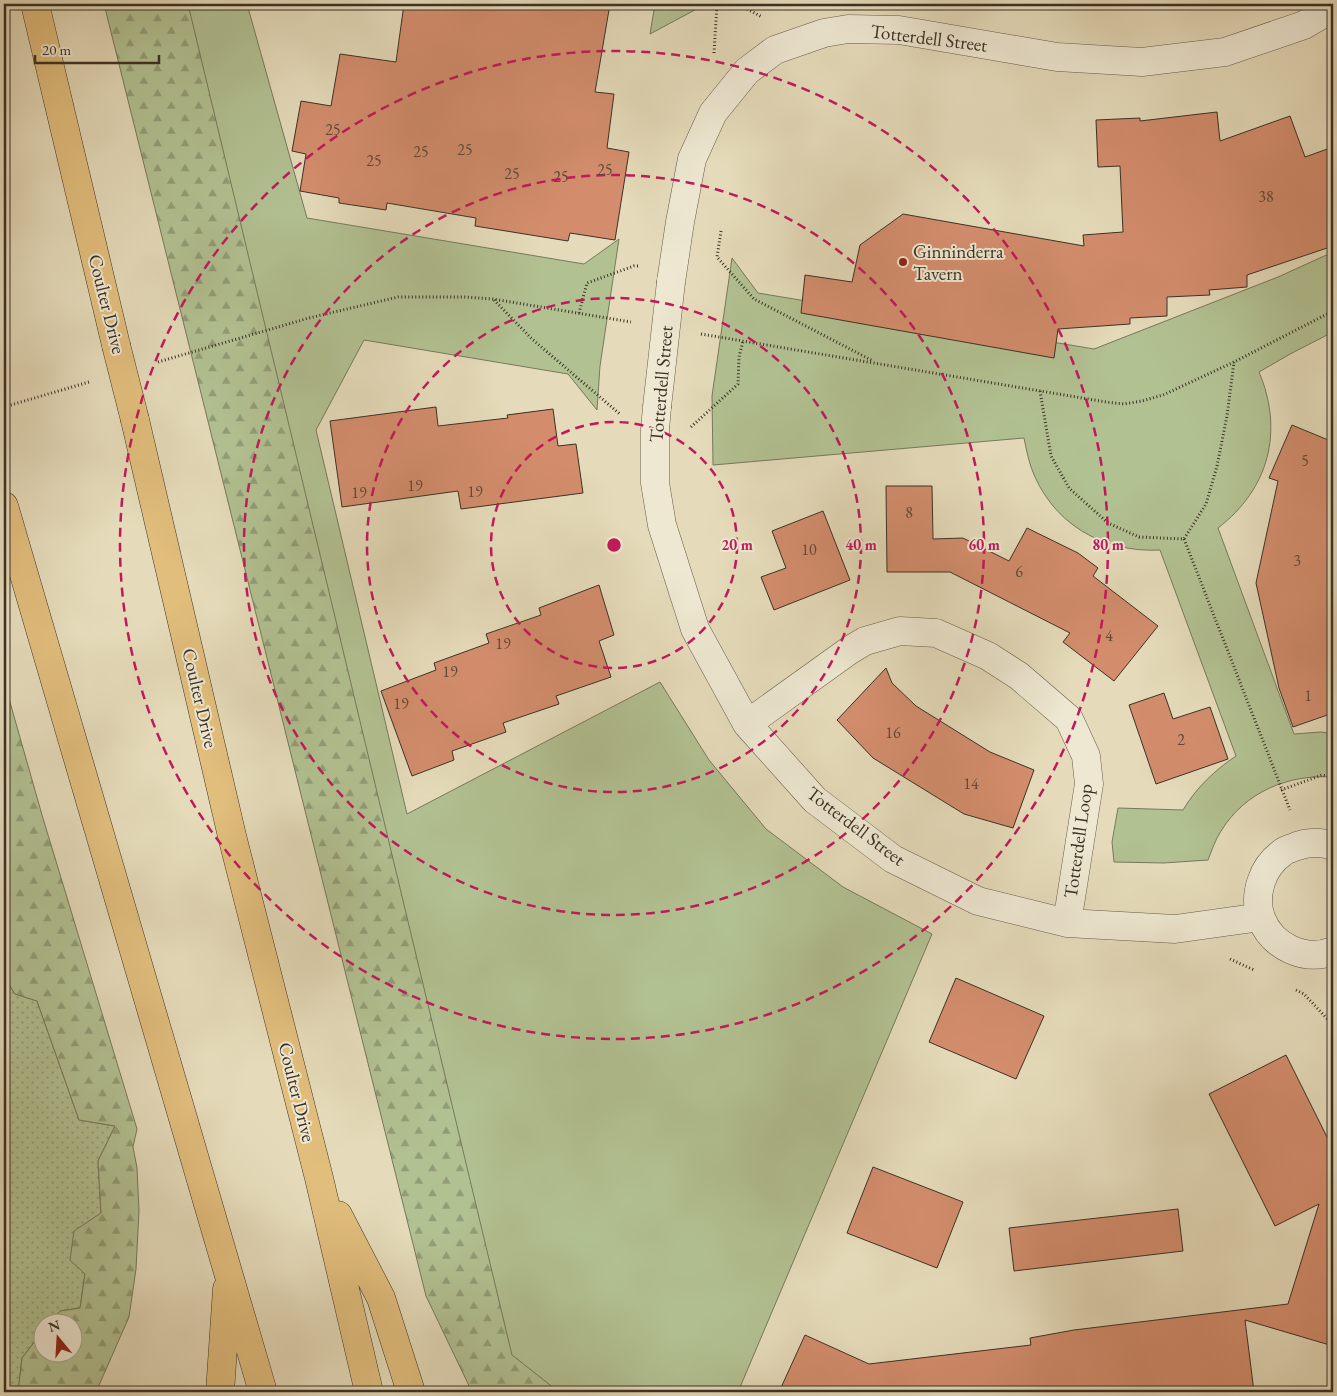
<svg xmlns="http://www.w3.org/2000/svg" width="1337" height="1396" viewBox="0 0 1337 1396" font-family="'EB Garamond',serif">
<defs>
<pattern id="grass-dots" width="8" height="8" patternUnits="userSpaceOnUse" patternTransform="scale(1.25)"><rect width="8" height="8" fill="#b2c192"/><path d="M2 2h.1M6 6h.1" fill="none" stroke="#929d77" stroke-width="1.8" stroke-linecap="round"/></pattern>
<pattern id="forest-firs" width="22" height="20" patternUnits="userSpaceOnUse" patternTransform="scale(1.25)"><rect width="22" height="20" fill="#b2c192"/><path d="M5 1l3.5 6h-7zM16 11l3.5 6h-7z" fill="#929d77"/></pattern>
</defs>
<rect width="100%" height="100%" fill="#e5dbba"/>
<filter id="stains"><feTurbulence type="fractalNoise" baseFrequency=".004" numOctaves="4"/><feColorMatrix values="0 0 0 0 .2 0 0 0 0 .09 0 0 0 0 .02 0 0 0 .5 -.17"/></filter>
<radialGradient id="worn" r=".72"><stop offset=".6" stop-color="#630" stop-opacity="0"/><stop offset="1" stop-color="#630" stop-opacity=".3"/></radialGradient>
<path fill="url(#grass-dots)" stroke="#76795c" d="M 4,977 L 15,994 L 37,1001 L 79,1120 L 115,1126 L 98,1161 L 101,1214 L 85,1274 L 80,1308 L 60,1311 L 50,1323 L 42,1324 L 42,1332 L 22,1358 L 18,1392 L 4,1392 Z"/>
<path fill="url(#forest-firs)" stroke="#76795c" d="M 104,4 L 211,4 L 407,823 L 696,1392 L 472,1392 L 426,1296 Z
M 4,681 L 42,815 L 137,1129 L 133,1147 L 137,1168 L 139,1211 L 136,1269 L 129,1317 L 96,1392 L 18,1392 L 22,1358 L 42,1332 L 42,1354 L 72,1354 L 72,1324 L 50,1323 L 60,1311 L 80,1308 L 85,1274 L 70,1260 L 74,1231 L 101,1213 L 98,1161 L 115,1126 L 79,1120 L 37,1001 L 15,994 L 4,977 L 4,916 L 9,913 L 4,906 Z"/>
<path fill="#b2c192" stroke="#76795c" d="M 188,4 L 247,4 L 307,218 L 584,264 L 619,239 L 600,366 L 597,410 L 568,374 L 364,340 L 316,430 L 407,814 L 660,682 L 709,760 L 766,829 L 843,887 L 932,934 L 738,1392 L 559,1392 L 512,1355 Z
M 655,4 L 706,4 L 650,34 Z
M 1333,252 L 1333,332 L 1292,353 L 1259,372 C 1284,431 1269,489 1218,528 L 1294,734 L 1321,732 L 1333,734 L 1333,777 C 1288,774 1245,792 1221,831 C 1215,840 1212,850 1208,860 L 1164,863 L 1114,862 L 1112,842 L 1118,808 L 1183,810 C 1196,788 1215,770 1236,756 L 1160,550 C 1102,553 1051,523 1031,467 C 1028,458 1026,448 1024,438 L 713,465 L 712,396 L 732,258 L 758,293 L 1094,349 L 1278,277 Z"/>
<path fill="#d38d6d" stroke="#3b3126" d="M 404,4 L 610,4 L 595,92 L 614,94 L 607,148 L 629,152 L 615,240 L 570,233 L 568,241 L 475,226 L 476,218 L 387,203 L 386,210 L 339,203 L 339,198 L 300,191 L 306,154 L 292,151 L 301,101 L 331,106 L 340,54 L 396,62 Z
M 1217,112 L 1220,141 L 1290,116 L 1305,157 L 1333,147 L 1333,246 L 1247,275 L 1247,287 L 1209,290 L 1210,295 L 1167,297 L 1167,316 L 1130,318 L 1130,324 L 1058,329 L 1054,358 L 801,313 L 805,275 L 852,282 L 860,245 L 903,214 L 1084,246 L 1083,235 L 1123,232 L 1120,166 L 1098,167 L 1096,120 L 1140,118 L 1140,121 Z
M 436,407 L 438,426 L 508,418 L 507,415 L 553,409 L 558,446 L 576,444 L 583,493 L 461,509 L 458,491 L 342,507 L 330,421 Z
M 1292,425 L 1333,442 L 1333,713 L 1293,727 L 1279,688 L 1256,583 L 1278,481 L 1269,478 Z
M 886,486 L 932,486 L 933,539 L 963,538 L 1009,561 L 1027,528 L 1078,553 L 1098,568 L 1093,576 L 1158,626 L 1114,681 L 1063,642 L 1070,633 L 950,572 L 887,572 Z
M 823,511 L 850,580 L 774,610 L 761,577 L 786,568 L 772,531 Z
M 599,585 L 614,635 L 599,641 L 611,677 L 556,696 L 559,704 L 503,723 L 506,732 L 452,751 L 454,760 L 412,776 L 381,691 L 436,670 L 434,663 L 489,643 L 486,634 L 541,615 L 539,608 Z
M 886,668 L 892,683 L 916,706 L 990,752 L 1034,770 L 1013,828 L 964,814 L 873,758 L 837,720 Z
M 1164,693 L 1173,719 L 1210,707 L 1228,759 L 1156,784 L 1129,705 Z
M 956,978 L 1044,1016 L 1016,1079 L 929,1042 Z
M 1286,1055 L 1333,1149 L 1333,1346 L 1245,1320 L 1254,1392 L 779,1392 L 805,1335 L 869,1364 L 1031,1345 L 1030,1338 L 1074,1330 L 1288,1304 L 1319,1204 L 1275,1226 L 1209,1094 Z
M 873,1167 L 963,1202 L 937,1268 L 847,1233 Z
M 1178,1209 L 1183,1251 L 1014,1271 L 1009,1228 Z"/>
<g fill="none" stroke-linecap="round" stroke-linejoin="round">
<g stroke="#665c4b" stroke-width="29">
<path id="street" d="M 671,282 L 680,222 L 692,159 L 713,113 L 747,71 L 775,50 L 824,33 L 848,29 L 899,30 L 1057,57 L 1142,62 L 1225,52 L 1304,25 L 1333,8
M 657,407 L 655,430 L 655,483 L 662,525 L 695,629 L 747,724 L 815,800 L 893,859 L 978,901 L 1067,923 L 1175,929 L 1261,917
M 747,724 L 850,650 L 865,641 L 900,631 L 936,633 L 988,656 L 1019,676 L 1069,719 L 1086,756 L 1089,784 L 1067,923
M 1333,846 C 1319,841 1306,842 1292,848 C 1289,849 1285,850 1282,853 C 1262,867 1253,895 1261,918 C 1272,947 1305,962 1333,951"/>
</g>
<g stroke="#3b3126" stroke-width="29">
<path id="primary" d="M 35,4 L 116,345
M 135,420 L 232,836 L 319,1178 L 369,1392
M 4,506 L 263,1392
M 338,1215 L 381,1298 L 411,1392
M 220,1392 L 227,1289"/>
</g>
<path stroke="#3b3126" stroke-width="3" stroke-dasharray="1 2.5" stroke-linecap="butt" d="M 738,4 L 762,17
M 714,53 L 717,4
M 721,231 L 717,257 L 754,299 L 873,361
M 494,300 L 532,339 L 621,415
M 579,313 L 587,283 L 634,266 L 638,266
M 701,334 L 1106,402 L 1124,404 L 1142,401 L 1163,395 L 1234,362 L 1333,311
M 158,362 L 309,318 L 398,297 L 465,297 L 493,299 L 631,322
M 1040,391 L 1051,456 L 1069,488 L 1108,523 L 1139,537 L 1184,539 L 1206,504 L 1217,466 L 1227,416 L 1234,362
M 4,407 L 89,382
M 691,427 L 738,384 L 739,357 L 743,341
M 1184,539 L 1290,810
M 1281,790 L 1322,775 L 1333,778
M 1230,959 L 1254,970
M 1296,990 L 1304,994 L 1333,1025"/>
<use href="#street" stroke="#eee8d2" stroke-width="28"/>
<use href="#primary" stroke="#e2be7d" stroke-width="28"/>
<g stroke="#665c4b" stroke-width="29" stroke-linecap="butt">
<path id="street-bridge" d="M 657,407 L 671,282"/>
</g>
<g stroke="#3b3126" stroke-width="29" stroke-linecap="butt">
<path id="primary-bridge" d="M 116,345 L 135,420"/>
</g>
<use href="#street-bridge" stroke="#eee8d2" stroke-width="28"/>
<use href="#primary-bridge" stroke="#e2be7d" stroke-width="28"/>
</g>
<g fill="none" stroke="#c2185b" stroke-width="2.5" stroke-dasharray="9 6">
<circle cx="614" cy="545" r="123"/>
<circle cx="614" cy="545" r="247"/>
<circle cx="614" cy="545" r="370"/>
<circle cx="614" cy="545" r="494"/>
</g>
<circle fill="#8f2418" stroke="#eee8d2" stroke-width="2" cx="903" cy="262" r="5"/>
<g text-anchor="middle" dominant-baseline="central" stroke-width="4" stroke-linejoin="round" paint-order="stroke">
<g font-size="16" fill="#614838">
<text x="333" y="129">25</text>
<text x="465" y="149">25</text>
<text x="421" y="151">25</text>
<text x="374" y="160">25</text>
<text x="605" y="169">25</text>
<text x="512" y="173">25</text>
<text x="561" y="176">25</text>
<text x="1266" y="196">38</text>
<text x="1305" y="460">5</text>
<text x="415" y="485">19</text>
<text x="475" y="491">19</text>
<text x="359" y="492">19</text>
<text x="909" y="512">8</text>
<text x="809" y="549">10</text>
<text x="1297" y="560">3</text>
<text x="1019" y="571">6</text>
<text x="1109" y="635">4</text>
<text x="503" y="643">19</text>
<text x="450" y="671">19</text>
<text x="1308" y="695">1</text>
<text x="401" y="703">19</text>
<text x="893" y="732">16</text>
<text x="1181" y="739">2</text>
<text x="971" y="783">14</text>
</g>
<g font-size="19" fill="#3b3126" stroke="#eee8d2">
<text transform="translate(929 38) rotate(7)">Totterdell Street</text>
<text transform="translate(107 304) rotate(76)">Coulter Drive</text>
<text transform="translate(661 384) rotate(-85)">Totterdell Street</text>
<text transform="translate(200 698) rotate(77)">Coulter Drive</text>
<text transform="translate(856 826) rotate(37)">Totterdell Street</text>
<text transform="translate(1078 841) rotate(-82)">Totterdell Loop</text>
<text transform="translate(297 1092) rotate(76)">Coulter Drive</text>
</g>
<g font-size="19" fill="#3b3126" stroke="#eee8d2" text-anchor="start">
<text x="913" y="251">Ginninderra<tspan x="913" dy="22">Tavern</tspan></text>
</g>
</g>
<circle cx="614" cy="545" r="8" fill="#c2185b" stroke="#eee8d2" stroke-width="2.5"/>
<g font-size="15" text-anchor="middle" font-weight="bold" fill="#c2185b" stroke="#eee8d2" stroke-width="4" stroke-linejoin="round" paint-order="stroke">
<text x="737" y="550">20 m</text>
<text x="861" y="550">40 m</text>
<text x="984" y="550">60 m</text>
<text x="1108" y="550">80 m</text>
</g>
<rect width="1337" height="1396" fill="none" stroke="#e5dbba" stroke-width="20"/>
<rect x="5" y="5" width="1327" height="1386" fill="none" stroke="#3b3126" stroke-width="2.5"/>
<rect x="10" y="10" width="1317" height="1376" fill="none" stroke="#3b3126"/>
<g transform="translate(58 1338) rotate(342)"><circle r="24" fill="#eee8d2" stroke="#a69f8d"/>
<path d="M0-4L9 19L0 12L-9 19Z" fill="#8f2418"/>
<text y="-8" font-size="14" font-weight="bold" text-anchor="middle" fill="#3b3126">N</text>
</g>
<path d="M35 55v8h124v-8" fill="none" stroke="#3b3126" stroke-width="2.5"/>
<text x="42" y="55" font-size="15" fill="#3b3126" stroke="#eee8d2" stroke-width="4" paint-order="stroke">20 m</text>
<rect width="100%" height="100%" filter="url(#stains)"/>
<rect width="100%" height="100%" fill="url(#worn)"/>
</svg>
